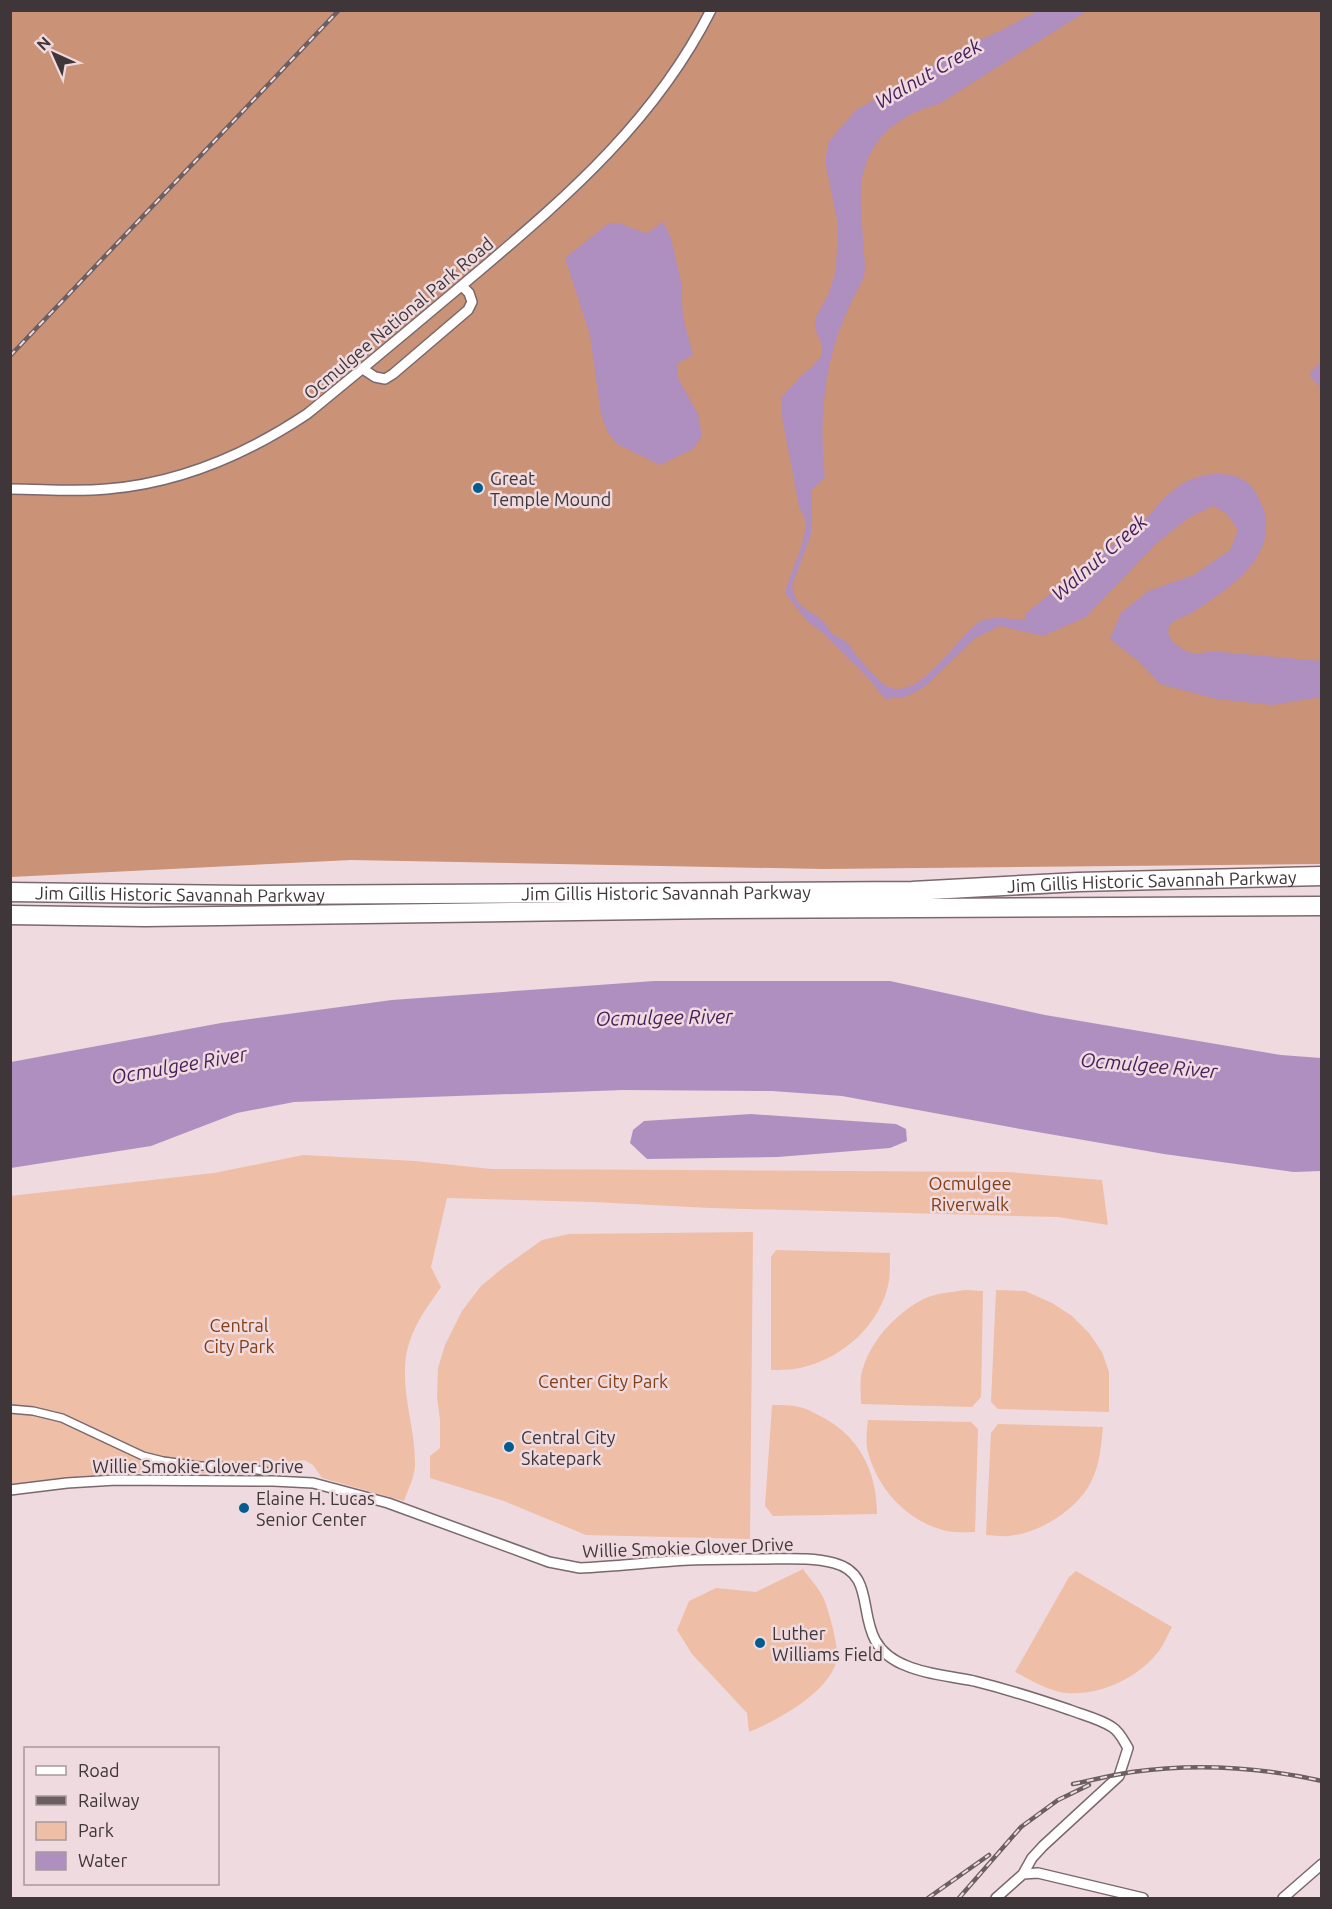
<svg xmlns="http://www.w3.org/2000/svg" width="1332" height="1909" viewBox="0 0 1332 1909" font-family="Ubuntu,sans-serif">
<rect width="100%" height="100%" fill="#efdadf"/>
<path fill="#efbea6" d="M 303,1155 L 415,1161 L 491,1169 L 1008,1172 L 1102,1180 L 1108,1225 L 1058,1217 L 710,1208 L 593,1202 L 447,1198 L 431,1267 L 441,1287 C 426,1309 413,1325 407,1351 C 399,1389 416,1428 415,1466 C 414,1478 408,1490 404,1501 L 322,1478 L 313,1465 L 304,1460 L 292,1463 L 284,1474 L 134,1473 L 11,1484 L 10,1196 L 214,1173 Z
M 753,1232 L 750,1539 L 586,1535 L 504,1501 L 430,1478 L 430,1456 L 440,1448 L 440,1420 L 437,1397 L 438,1368 L 445,1345 L 462,1311 L 481,1286 L 504,1267 L 542,1240 L 569,1234 Z
M 776,1250 L 890,1253 C 890,1262 890,1272 889,1281 C 881,1324 844,1357 804,1367 C 793,1370 781,1370 771,1370 L 771,1257 Z
M 965,1290 L 983,1291 L 981,1397 L 972,1407 L 861,1404 C 861,1395 860,1385 861,1376 C 868,1342 897,1311 928,1297 C 939,1293 953,1292 965,1290 Z
M 996,1290 L 1025,1291 L 1052,1303 L 1072,1316 L 1089,1333 L 1102,1352 L 1109,1372 L 1109,1412 L 998,1409 L 991,1402 Z
M 772,1405 C 781,1405 791,1405 799,1407 C 805,1408 811,1411 816,1414 C 858,1433 877,1470 877,1514 L 773,1516 L 765,1506 Z
M 868,1420 L 971,1422 L 978,1429 L 975,1532 C 966,1532 956,1533 947,1531 C 907,1522 876,1488 867,1448 C 866,1439 867,1429 868,1420 Z
M 998,1424 L 1103,1427 C 1101,1449 1099,1471 1087,1489 C 1071,1513 1038,1533 1009,1536 C 1002,1537 994,1535 986,1535 L 991,1433 Z
M 803,1569 C 809,1578 819,1588 824,1599 C 829,1612 838,1643 837,1657 C 834,1690 776,1721 749,1732 L 747,1713 L 692,1654 L 677,1630 L 689,1601 L 716,1588 L 756,1592 Z
M 1076,1571 L 1172,1627 C 1168,1634 1164,1644 1159,1651 C 1138,1678 1100,1696 1066,1693 C 1048,1691 1031,1680 1015,1672 L 1069,1577 Z"/>
<path fill="#ca9276" d="M 11,11 L 1321,11 L 1321,864 L 823,869 L 351,860 L 11,877 Z"/>
<path fill="#af8fc0" d="M 1037,11 L 1087,11 L 939,104 C 896,115 865,142 861,188 C 860,204 862,222 863,238 C 863,250 867,268 863,279 C 860,287 854,295 851,303 C 846,314 841,326 837,337 C 822,383 820,429 825,477 L 812,490 L 811,534 L 792,586 C 796,610 811,609 824,622 C 827,626 829,630 833,634 C 836,637 841,638 845,641 C 849,644 853,650 856,655 C 864,664 875,678 885,685 C 918,706 956,637 979,622 C 991,615 1012,619 1025,620 L 1026,613 L 1149,516 C 1166,493 1188,474 1217,474 C 1234,474 1247,478 1256,493 C 1289,549 1235,585 1193,612 C 1187,616 1174,619 1170,625 C 1162,637 1182,651 1192,653 C 1198,654 1205,653 1210,651 L 1321,661 L 1321,697 L 1273,705 L 1216,699 L 1160,684 L 1138,661 L 1110,639 L 1121,613 L 1148,591 L 1194,575 L 1230,550 L 1238,530 L 1227,514 L 1213,506 L 1187,519 L 1157,543 L 1086,617 L 1043,636 L 1000,626 L 975,638 L 929,683 L 919,690 L 905,697 L 885,699 L 869,679 L 822,632 L 809,623 L 785,593 C 790,573 808,538 805,520 C 804,516 801,511 799,507 L 781,411 L 782,397 L 802,375 L 812,367 L 821,356 L 821,343 L 816,331 L 815,319 L 829,293 L 836,269 L 838,225 L 825,161 L 829,141 L 856,110 L 921,74 L 951,53 L 1002,30 Z
M 663,222 L 671,238 L 681,281 L 683,317 L 693,355 L 678,363 L 678,378 L 698,414 L 702,436 L 693,449 L 660,465 L 617,444 L 608,433 L 601,414 L 590,335 L 565,258 L 609,223 L 621,223 L 628,227 L 647,233 Z
M 1321,361 L 1321,389 L 1309,374 Z
M 654,981 L 890,981 L 1045,1015 L 1281,1055 L 1321,1058 L 1321,1171 L 1294,1172 L 1164,1154 L 1026,1130 L 842,1096 L 772,1091 L 623,1090 L 294,1102 L 237,1113 L 151,1146 L 11,1168 L 11,1062 L 221,1023 L 392,1000 Z
M 751,1114 L 896,1124 L 906,1129 L 907,1141 L 890,1148 L 778,1157 L 647,1159 L 630,1143 L 633,1130 L 644,1121 Z"/>
<g fill="none" stroke-linecap="round" stroke-linejoin="round">
<g stroke="#7a686d" stroke-width="10">
<path id="pedestrian" d="M 10,1409 L 33,1411 L 62,1418 L 143,1456 L 163,1461 L 200,1466 L 228,1466 L 265,1471"/>
</g>
<g stroke="#7a686d" stroke-width="12">
<path id="minor" d="M 363,369 L 375,377 L 385,379 L 393,374 L 468,310 L 472,302 L 469,293 L 462,286
M 10,489 C 43,489 75,492 107,489 C 181,483 247,454 307,414 C 365,367 422,319 479,271 C 570,194 656,119 711,10
M 10,1490 L 67,1483 L 116,1480 L 273,1481 L 313,1483 L 388,1503 L 549,1562 L 580,1568 C 617,1566 653,1562 689,1560 C 713,1559 738,1559 762,1559 C 786,1559 812,1557 834,1563 C 887,1577 843,1642 907,1666 C 928,1675 951,1676 974,1681 C 1006,1689 1038,1699 1070,1710 C 1083,1715 1100,1719 1112,1727 C 1120,1732 1123,1740 1128,1748 L 1119,1776 L 1043,1846 L 1032,1858 L 1023,1874
M 996,1898 L 1023,1874 L 1038,1873 L 1143,1898
M 1283,1898 L 1322,1864"/>
</g>
<g stroke="#7a686d" stroke-width="21">
<g id="motorway">
<path id="s1" d="M 10,892 L 243,895 L 912,891 L 1078,882 L 1322,876"/>
<path d="M 10,915 L 145,917 L 715,909 L 1322,906"/>
</g>
</g>
<use href="#pedestrian" stroke="#fff" stroke-width="7"/>
<use href="#minor" stroke="#fff" stroke-width="9"/>
<use href="#motorway" stroke="#fff" stroke-width="18"/>
<g stroke="#6b5f62" stroke-width="4.5">
<path id="rail" d="M 10,356 L 339,10
M 1073,1784 C 1093,1780 1112,1775 1132,1772 C 1196,1763 1259,1767 1322,1781
M 928,1898 L 989,1855
M 959,1898 L 1021,1827 L 1058,1800 L 1089,1785"/>
</g>
<use href="#rail" stroke="#efdadf" stroke-width="2" stroke-dasharray="7" stroke-linecap="butt"/>
</g>
<g fill="#025d8e" stroke="#efdadf" stroke-width="2">
<circle cx="478" cy="488" r="6"/>
<circle cx="509" cy="1447" r="6"/>
<circle cx="244" cy="1508" r="6"/>
<circle cx="760" cy="1643" r="6"/>
</g>
<g text-anchor="middle" dominant-baseline="central" stroke-width="5" stroke-linejoin="round" paint-order="stroke">
<g font-size="18" fill="#3e3638" stroke="#efdadf">
<text transform="translate(398 318) rotate(-40)">Ocmulgee National Park Road</text>
<text stroke="none"><textPath href="#s1" startOffset="1142">Jim Gillis Historic Savannah Parkway</textPath></text>
<text stroke="none"><textPath href="#s1" startOffset="170">Jim Gillis Historic Savannah Parkway</textPath></text>
<text stroke="none"><textPath href="#s1" startOffset="656">Jim Gillis Historic Savannah Parkway</textPath></text>
<text x="198" y="1466">Willie Smokie Glover Drive</text>
<text transform="translate(688 1547) rotate(-2)">Willie Smokie Glover Drive</text>
</g>
<g font-size="18" fill="#3e3638" stroke="#efdadf" text-anchor="start">
<text x="490" y="478">Great<tspan x="490" dy="21">Temple Mound</tspan></text>
<text x="521" y="1437">Central City<tspan x="521" dy="21">Skatepark</tspan></text>
<text x="256" y="1498">Elaine H. Lucas<tspan x="256" dy="21">Senior Center</tspan></text>
<text x="772" y="1633">Luther<tspan x="772" dy="21">Williams Field</tspan></text>
</g>
<g font-size="18" fill="#833e13" stroke="#efdadf">
<text x="970" y="1183">Ocmulgee<tspan x="970" dy="21">Riverwalk</tspan></text>
<text x="239" y="1325">Central<tspan x="239" dy="21">City Park</tspan></text>
<text x="603" y="1381">Center City Park</text>
</g>
<g font-size="20" font-style="italic" fill="#471e5a" stroke="#efdadf">
<text transform="translate(928 73) rotate(-30)">Walnut Creek</text>
<text transform="translate(1099 557) rotate(-41)">Walnut Creek</text>
<text transform="translate(664 1017) rotate(-1)">Ocmulgee River</text>
<text transform="translate(179 1065) rotate(-10)">Ocmulgee River</text>
<text transform="translate(1149 1065) rotate(5)">Ocmulgee River</text>
</g>
</g>
<rect width="1332" height="1909" fill="none" stroke="#3e3638" stroke-width="24"/>
<rect x="24" y="1747" width="195" height="138" fill="#efdadf" stroke="#a8989c" stroke-width="1.5"/>
<rect x="36" y="1766" width="30" height="9" fill="#ffffff" stroke="#a8989c" stroke-width="1.5"/>
<text x="78" y="1777" font-size="18" fill="#3e3638">Road</text>
<rect x="36" y="1796" width="30" height="9" fill="#6b5f62" stroke="#a8989c" stroke-width="1.5"/>
<text x="78" y="1807" font-size="18" fill="#3e3638">Railway</text>
<rect x="36" y="1822" width="30" height="18" fill="#efbea6" stroke="#a8989c" stroke-width="1.5"/>
<text x="78" y="1837" font-size="18" fill="#3e3638">Park</text>
<rect x="36" y="1852" width="30" height="18" fill="#af8fc0" stroke="#a8989c" stroke-width="1.5"/>
<text x="78" y="1867" font-size="18" fill="#3e3638">Water</text>
<g transform="translate(54 54) rotate(315)" stroke="#efdadf" stroke-width="4.5" paint-order="stroke">
<path d="M0-4.5L10 22L0 15L-10 22Z" fill="#3e3638"/>
<text y="-9" font-size="16" font-weight="bold" text-anchor="middle" fill="#3e3638">N</text>
</g>
</svg>
